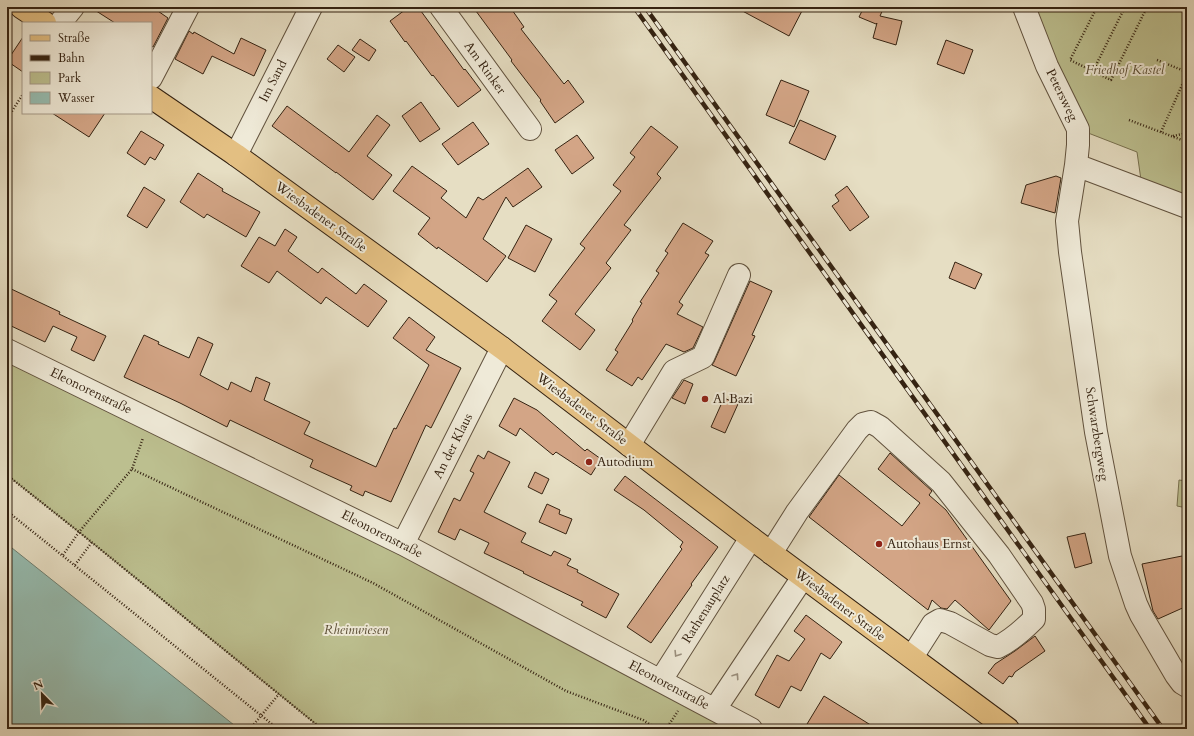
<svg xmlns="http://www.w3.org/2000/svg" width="1194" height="736" viewBox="0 0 1194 736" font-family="Cardo,serif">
<rect width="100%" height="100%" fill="#e6dec3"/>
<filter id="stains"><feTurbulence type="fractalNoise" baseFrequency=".005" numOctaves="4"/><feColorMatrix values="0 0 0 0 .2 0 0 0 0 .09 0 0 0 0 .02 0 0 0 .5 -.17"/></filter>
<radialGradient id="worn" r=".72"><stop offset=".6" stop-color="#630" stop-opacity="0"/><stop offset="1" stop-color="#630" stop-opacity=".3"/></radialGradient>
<path fill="#bcbf8f" stroke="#787150" d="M 1032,7 L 1187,7 L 1187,197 L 1141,180 L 1137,152 L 1083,131 Z
M 7,350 L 751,729 L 322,729 L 79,532 L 7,475 Z
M 1179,480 L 1187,481 L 1187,508 L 1177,506 Z"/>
<path fill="#96bcb0" stroke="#6f7f71" d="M 7,544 L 239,729 L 7,729 Z"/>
<path fill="#d3a586" stroke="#352312" d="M 90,7 L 152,7 L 168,18 L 153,47 L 151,46 L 151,23 L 115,23 Z
M 409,7 L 418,7 L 464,70 L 465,69 L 481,90 L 458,107 L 433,75 L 432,76 L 406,41 L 405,42 L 390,21 Z
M 473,7 L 510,7 L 524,27 L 521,29 L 564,84 L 568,80 L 584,102 L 555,123 L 540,101 L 541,100 L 511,61 L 512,60 Z
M 735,7 L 804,7 L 789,36 Z
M 864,7 L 884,7 L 880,16 L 902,21 L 896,45 L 873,38 L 877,23 L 876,24 L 859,17 Z
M 189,31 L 193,34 L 194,32 L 234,54 L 241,38 L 266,50 L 254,76 L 212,56 L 203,74 L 175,59 Z
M 23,37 L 23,72 L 7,61 Z
M 360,39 L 376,50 L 369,61 L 352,50 Z
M 946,40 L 973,50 L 964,74 L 937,64 Z
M 338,45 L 355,57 L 344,72 L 327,59 Z
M 781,80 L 809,91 L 794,127 L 766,115 Z
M 421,102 L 440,129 L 420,142 L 402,116 Z
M 287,106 L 349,152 L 377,115 L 390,125 L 367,156 L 392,175 L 373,200 L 336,172 L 336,173 L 272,126 Z
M 52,113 L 105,113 L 89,137 Z
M 800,120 L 836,136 L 825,160 L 789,143 Z
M 473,122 L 489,144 L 458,165 L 442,144 Z
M 651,126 L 678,147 L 657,174 L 661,178 L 624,225 L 631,230 L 606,263 L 611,268 L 575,314 L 595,330 L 580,350 L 542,321 L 557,301 L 549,295 L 585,248 L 580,244 L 621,191 L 613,185 L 635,157 L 630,153 Z
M 141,131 L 164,145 L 155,160 L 150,157 L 145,165 L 127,153 Z
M 577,135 L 594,158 L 572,174 L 555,150 Z
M 412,166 L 447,191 L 441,198 L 466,218 L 478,197 L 483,200 L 528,168 L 542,187 L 513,207 L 506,197 L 483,239 L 506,256 L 487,282 L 438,247 L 437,249 L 418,234 L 430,218 L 393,191 Z
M 198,173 L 223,189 L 222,191 L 260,212 L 246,237 L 207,214 L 204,218 L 180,202 Z
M 1056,176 L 1061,178 L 1055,213 L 1021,203 L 1026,185 Z
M 847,186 L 869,217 L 850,231 L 832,206 L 839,201 L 835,195 Z
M 144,187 L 165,200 L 147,228 L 127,216 Z
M 683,223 L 713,241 L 705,253 L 709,255 L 679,302 L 683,305 L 677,314 L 703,327 L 693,348 L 684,352 L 666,344 L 642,380 L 638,377 L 632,386 L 606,370 L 618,352 L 615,350 L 633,321 L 632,320 L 642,303 L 640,302 L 659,273 L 656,271 L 668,253 L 665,251 Z
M 526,225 L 552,239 L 535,272 L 508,258 Z
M 285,229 L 297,237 L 288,251 L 318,273 L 322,268 L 356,294 L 364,284 L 387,301 L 368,327 L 326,297 L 321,304 L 277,271 L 269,283 L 241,266 L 259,237 L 275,246 Z
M 955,262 L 982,274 L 975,289 L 949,278 Z
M 750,281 L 772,291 L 752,335 L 755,336 L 736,376 L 712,365 L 714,362 Z
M 7,287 L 60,312 L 59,314 L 106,336 L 94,361 L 71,350 L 77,337 L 53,326 L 45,342 L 7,324 Z
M 409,317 L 435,337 L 426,350 L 461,368 L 431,428 L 426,425 L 391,502 L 365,491 L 363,496 L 350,490 L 352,486 L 310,467 L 313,460 L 230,420 L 227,427 L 180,403 L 124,377 L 144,335 L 159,342 L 158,344 L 189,358 L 198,337 L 213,344 L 200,375 L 228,390 L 231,382 L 251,392 L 256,377 L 270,383 L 264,400 L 310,422 L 304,434 L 376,467 L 394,428 L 396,429 L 429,365 L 393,338 Z
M 684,380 L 693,384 L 685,404 L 672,398 Z
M 514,398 L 537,410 L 585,451 L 587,449 L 601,459 L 591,475 L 556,452 L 553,455 L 520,428 L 516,436 L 499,426 Z
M 724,398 L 738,404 L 725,433 L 711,427 Z
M 488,451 L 510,462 L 484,512 L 526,533 L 521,542 L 551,556 L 554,551 L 571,559 L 567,565 L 578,570 L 577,572 L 619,594 L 606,618 L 581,605 L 583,602 L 523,573 L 524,572 L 484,553 L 489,543 L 460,529 L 455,540 L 438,532 L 454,498 L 460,501 L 474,473 L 470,471 L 478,455 L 484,459 Z
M 890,453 L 932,491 L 929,495 L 946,510 L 1011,601 L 989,630 L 955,600 L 947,609 L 941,608 L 932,600 L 928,610 L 809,517 L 839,475 L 902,526 L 920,503 L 878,469 Z
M 535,472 L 549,479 L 542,494 L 528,487 Z
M 625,476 L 718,547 L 691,584 L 692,585 L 651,643 L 627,627 L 682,549 L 680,547 L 683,542 L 644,510 L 614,490 Z
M 547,504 L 560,510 L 559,514 L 572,519 L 566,534 L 539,522 Z
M 1085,533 L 1092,563 L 1075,568 L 1067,537 Z
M 1187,555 L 1187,606 L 1158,619 L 1153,611 L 1142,564 Z
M 806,615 L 842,642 L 830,659 L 821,653 L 801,691 L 791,686 L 779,708 L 755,695 L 777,655 L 789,661 L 805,639 L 794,631 Z
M 1035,636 L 1045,651 L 1015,672 L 1012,677 L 1009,676 L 1003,684 L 988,673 L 995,664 L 1015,651 Z
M 824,696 L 845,709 L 877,729 L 804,729 Z"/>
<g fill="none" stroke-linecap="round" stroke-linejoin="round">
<g stroke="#61523e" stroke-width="24">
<path id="minor" d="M 441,7 L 530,129
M 1024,7 L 1047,66 L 1078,129 L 1078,145 L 1076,165 L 1067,221 L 1070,252 L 1096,432 L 1120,556 L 1136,604 L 1141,615 L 1176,675 L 1182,683 L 1187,686
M 60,23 L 73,7
M 151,78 L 188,7
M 236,155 L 311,7
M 1076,165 L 1187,207
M 7,350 L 403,544 L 751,729
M 629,445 L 674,371 L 703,357 L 739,275
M 403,544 L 502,348
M 771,553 L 797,512 L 857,430 L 863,424 L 871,422 L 880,427 L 941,482 L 999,555 L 1032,603 L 1034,609 L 1034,619 C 1023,630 1012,640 998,647 L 990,645 L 950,623 L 940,620 L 933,624 L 912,657
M 661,680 L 751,538
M 715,709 L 803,577"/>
</g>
<g stroke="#352312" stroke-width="24">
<path id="major" d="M 21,7 L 45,23
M 151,97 L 236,155 L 502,348 L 751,538 L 1008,729"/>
</g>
<path stroke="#352312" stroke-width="2.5" stroke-dasharray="1 2" stroke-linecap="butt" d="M 1097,7 L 1070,60 L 1111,80 L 1147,7
M 1177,7 L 1181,9
M 1157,60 L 1187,72
M 1093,71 L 1125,7
M 7,119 L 23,94
M 1129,120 L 1187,142
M 1161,132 L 1187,74
M 1173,136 L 1187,133
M 132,469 L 373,583 L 566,691 L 643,720 L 657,729
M 7,475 L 79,532 L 322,729
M 7,511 L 278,729
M 63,555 L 79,532 L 132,469 L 143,438
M 75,565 L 92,542
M 250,729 L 279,694
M 666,729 L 678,711"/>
<use href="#minor" stroke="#efead8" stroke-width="22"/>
<use href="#major" stroke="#e3bf82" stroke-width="22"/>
<g stroke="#352312" stroke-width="4.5">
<path id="rail" d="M 634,7 L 1150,729
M 645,7 L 1163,729"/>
</g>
<use href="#rail" stroke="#efead8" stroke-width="3" stroke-dasharray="9" stroke-linecap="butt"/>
</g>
<defs><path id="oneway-chevron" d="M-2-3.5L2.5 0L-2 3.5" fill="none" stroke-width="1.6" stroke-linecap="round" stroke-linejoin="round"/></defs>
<g stroke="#9b907f">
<use href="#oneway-chevron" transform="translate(677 654) rotate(122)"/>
<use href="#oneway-chevron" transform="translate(736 676) rotate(-56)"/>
</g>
<g fill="#8f2418" stroke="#efead8" stroke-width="1.5">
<circle cx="705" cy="399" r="4"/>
<circle cx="589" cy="462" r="4"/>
<circle cx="879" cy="544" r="4"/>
</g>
<g text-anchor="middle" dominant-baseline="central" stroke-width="4" stroke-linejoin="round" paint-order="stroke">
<g font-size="13" fill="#352312" stroke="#efead8">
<text transform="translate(485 68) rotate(54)">Am Rinker</text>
<text transform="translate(273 81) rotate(-63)">Im Sand</text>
<text transform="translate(1062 95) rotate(64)">Petersweg</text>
<text transform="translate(321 217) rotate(36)">Wiesbadener Straße</text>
<text transform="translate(91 391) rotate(26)">Eleonorenstraße</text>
<text transform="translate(582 409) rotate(37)">Wiesbadener Straße</text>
<text transform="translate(1097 434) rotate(81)">Schwarzbergweg</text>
<text transform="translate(453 446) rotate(-63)">An der Klaus</text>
<text transform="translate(382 534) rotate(27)">Eleonorenstraße</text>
<text transform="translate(840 605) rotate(37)">Wiesbadener Straße</text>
<text transform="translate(706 609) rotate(-58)">Rathenauplatz</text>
<text transform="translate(669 685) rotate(28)">Eleonorenstraße</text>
</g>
<g font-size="13" font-style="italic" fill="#574a31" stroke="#efead8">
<text x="1125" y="70">Friedhof Kastel</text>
<text x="356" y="630">Rheinwiesen</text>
</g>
<g font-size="13" fill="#352312" stroke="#efead8" text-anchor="start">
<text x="713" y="399">Al Bazi</text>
<text x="597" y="462">Autodium</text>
<text x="887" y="544">Autohaus Ernst</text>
</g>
</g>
<rect width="1194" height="736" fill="none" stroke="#e6dec3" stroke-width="24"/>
<rect x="8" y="8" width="1178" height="720" fill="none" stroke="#352312" stroke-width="2"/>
<rect x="12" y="12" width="1170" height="712" fill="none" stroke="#352312"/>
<rect x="22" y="22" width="130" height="92" fill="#efead8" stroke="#a59a89"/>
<rect x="30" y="35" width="20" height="6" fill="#e3bf82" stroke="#a59a89"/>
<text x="58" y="42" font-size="12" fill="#352312">Straße</text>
<rect x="30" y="55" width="20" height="6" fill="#352312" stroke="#a59a89"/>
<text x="58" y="62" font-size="12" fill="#352312">Bahn</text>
<rect x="30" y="72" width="20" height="12" fill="#bcbf8f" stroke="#a59a89"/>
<text x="58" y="82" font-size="12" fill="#352312">Park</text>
<rect x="30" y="92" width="20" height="12" fill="#96bcb0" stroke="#a59a89"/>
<text x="58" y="102" font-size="12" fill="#352312">Wasser</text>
<g transform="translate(42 694) rotate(337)" stroke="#efead8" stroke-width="3" paint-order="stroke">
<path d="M0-3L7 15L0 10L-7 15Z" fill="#352312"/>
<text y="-6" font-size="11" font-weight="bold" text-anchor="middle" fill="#352312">N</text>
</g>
<rect width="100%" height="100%" filter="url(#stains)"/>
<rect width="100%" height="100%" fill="url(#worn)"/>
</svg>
